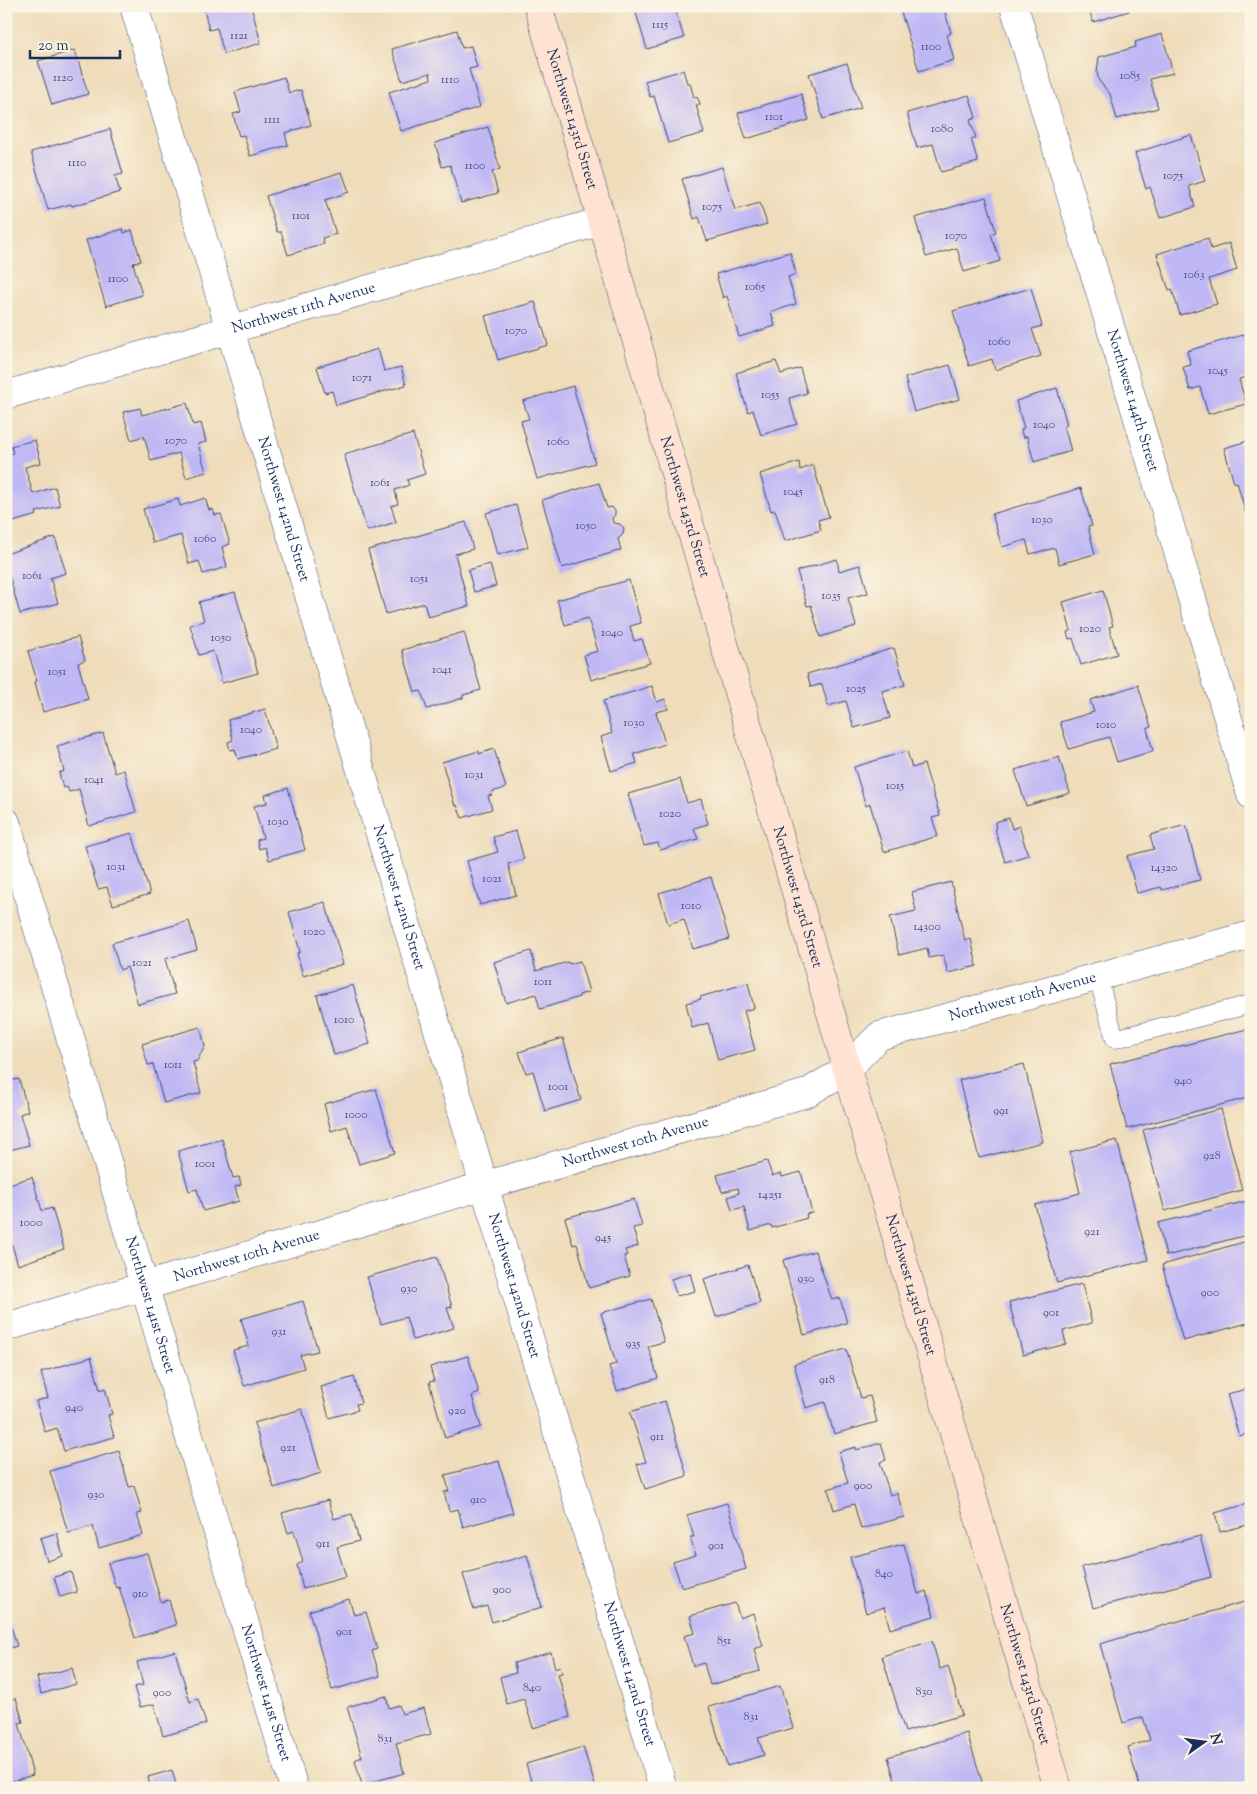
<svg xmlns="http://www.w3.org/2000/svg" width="1257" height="1794" viewBox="0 0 1257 1794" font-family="'Sorts Mill Goudy',serif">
<rect width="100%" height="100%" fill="#fcf5e5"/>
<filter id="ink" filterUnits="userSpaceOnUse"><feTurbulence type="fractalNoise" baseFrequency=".02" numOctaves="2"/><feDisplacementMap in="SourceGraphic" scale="10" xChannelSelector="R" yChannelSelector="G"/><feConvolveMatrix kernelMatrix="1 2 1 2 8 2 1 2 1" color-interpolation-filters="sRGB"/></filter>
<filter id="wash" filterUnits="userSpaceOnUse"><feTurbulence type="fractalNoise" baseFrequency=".0096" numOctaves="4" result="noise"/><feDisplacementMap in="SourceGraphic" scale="20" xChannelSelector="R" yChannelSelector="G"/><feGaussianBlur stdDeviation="1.12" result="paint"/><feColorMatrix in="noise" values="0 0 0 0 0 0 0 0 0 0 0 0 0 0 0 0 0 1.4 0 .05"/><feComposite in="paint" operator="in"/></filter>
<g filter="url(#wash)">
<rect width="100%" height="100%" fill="#efdcba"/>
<g id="blocks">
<path fill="#c0b8f4" d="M 203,6 L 251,6 L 261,43 L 224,54 L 217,28 L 209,30 Z
M 630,6 L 674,6 L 684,38 L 647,49 L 635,10 L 632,12 Z
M 909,6 L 943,6 L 951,33 L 947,35 L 954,60 L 919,71 L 900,9 Z
M 1088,6 L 1128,6 L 1129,11 L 1093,22 Z
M 457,30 L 462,48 L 471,46 L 477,67 L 469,69 L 480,107 L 401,131 L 389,92 L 431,79 L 430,73 L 402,81 L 392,49 Z
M 1162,34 L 1173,73 L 1150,79 L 1158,108 L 1117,119 L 1110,94 L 1099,81 L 1097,72 L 1099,57 L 1136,47 L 1135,42 Z
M 75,50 L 88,94 L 52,105 L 38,61 Z
M 847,63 L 861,108 L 823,119 L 809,74 Z
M 683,70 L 687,83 L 690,83 L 694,98 L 697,97 L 699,101 L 700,105 L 696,105 L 704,133 L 668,143 L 654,96 L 650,97 L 645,81 Z
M 284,77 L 289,93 L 301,90 L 311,125 L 285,133 L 288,145 L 250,156 L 244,135 L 239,136 L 233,114 L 241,112 L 235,92 Z
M 801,94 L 809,120 L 746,139 L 738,113 Z
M 969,95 L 976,118 L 970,120 L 976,138 L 971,139 L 978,162 L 941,172 L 933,144 L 917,148 L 907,113 Z
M 488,127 L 500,169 L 492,172 L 498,193 L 461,203 L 450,165 L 442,167 L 435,143 Z
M 110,129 L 123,174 L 115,176 L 120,192 L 72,206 L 71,204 L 48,210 L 31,152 Z
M 1191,135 L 1205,181 L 1189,186 L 1195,207 L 1160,218 L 1150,187 L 1146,189 L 1135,153 Z
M 722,167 L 735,210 L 760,203 L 767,224 L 707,241 L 699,217 L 694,219 L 682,179 Z
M 342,172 L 349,192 L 325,200 L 336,234 L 322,238 L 324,244 L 288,255 L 281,232 L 277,232 L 266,196 Z
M 986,197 L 996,232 L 991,234 L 1000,261 L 964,272 L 957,248 L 926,257 L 915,218 Z
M 123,229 L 124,233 L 132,230 L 141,261 L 133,263 L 142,295 L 106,306 L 86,240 Z
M 1208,238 L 1211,249 L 1229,243 L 1237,270 L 1209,279 L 1217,304 L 1180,315 L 1172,289 L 1169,290 L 1157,254 Z
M 790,252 L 796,274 L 788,277 L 796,304 L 771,312 L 775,326 L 739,337 L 727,296 L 723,298 L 716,274 Z
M 1031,288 L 1042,326 L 1032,329 L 1041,356 L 995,370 L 992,359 L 969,366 L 953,311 Z
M 535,302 L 548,345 L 498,360 L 485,316 Z
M 1246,334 L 1251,351 L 1251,376 L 1239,379 L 1246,404 L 1208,414 L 1200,387 L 1190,390 L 1183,367 L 1191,365 L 1187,351 Z
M 378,349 L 384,371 L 401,367 L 406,385 L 336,405 L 332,391 L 325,393 L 317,367 Z
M 776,361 L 781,374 L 800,368 L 807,393 L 789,398 L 797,424 L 761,435 L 753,410 L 748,412 L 736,373 Z
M 950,365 L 960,399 L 914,412 L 905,378 Z
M 573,386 L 595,463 L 537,479 L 521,421 L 529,419 L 523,401 Z
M 1057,388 L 1067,425 L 1064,426 L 1071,451 L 1034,462 L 1027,436 L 1023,438 L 1021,430 L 1024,428 L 1016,401 Z
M 187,403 L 193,425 L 201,423 L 206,442 L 198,444 L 206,472 L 186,478 L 179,453 L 151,461 L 144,436 L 131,440 L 123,412 L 140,408 L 142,415 Z
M 413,434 L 425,474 L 407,480 L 409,485 L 395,490 L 398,504 L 391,506 L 396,522 L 367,531 L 344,454 Z
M 35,440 L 41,463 L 25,467 L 33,494 L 55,487 L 60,506 L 36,512 L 37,515 L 6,524 L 6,455 L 13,453 L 11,446 Z
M 1251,440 L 1251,513 L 1246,514 L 1237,482 L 1234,483 L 1224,448 Z
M 799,462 L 800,470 L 813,465 L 829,517 L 818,520 L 821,530 L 785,541 L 775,510 L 771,511 L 760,474 Z
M 599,483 L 607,508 L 612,507 L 615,511 L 615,515 L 612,518 L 613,523 L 620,524 L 624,528 L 623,534 L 618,539 L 621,550 L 562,568 L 542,500 Z
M 1081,488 L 1092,526 L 1088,527 L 1095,554 L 1059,564 L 1055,548 L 1030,554 L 1026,540 L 1002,547 L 992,514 Z
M 205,498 L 209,510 L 213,509 L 215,515 L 221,514 L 230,544 L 222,547 L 227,567 L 203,574 L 199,561 L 189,564 L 181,535 L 153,543 L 143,509 L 178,499 L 180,506 Z
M 516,505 L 528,547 L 497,555 L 486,513 Z
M 466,522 L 473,549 L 455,554 L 469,606 L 428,617 L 424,603 L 386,614 L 368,550 Z
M 55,537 L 66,573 L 50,578 L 58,603 L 20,614 L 9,575 L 6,575 L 6,554 Z
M 837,559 L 839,571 L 860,565 L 868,593 L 848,598 L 856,626 L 820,637 L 811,605 L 807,606 L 797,571 Z
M 490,564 L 496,586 L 474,592 L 468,570 Z
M 629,580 L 641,623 L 630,626 L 634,641 L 642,639 L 650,663 L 591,680 L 584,655 L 598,651 L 588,618 L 565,625 L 557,600 Z
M 1103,590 L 1113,626 L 1109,627 L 1117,654 L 1081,665 L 1073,638 L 1069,639 L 1067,632 L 1071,631 L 1063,602 Z
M 235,592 L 258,673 L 222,683 L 213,651 L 199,655 L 190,625 L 204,621 L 199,602 Z
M 464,632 L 481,690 L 463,695 L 463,698 L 427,709 L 421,691 L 415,692 L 402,650 Z
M 78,637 L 85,660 L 78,663 L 88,699 L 43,712 L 35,682 L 37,681 L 28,651 Z
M 894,648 L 905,685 L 882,691 L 890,718 L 854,728 L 846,701 L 828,706 L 822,684 L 811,687 L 807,674 Z
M 1138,685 L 1151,727 L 1147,729 L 1153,751 L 1117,762 L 1109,737 L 1069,749 L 1060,722 L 1094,712 L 1090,700 Z
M 652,686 L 657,702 L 665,699 L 668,709 L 656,712 L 665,744 L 634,754 L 637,763 L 611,771 L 601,737 L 612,733 L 603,701 Z
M 265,709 L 276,749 L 238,759 L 235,749 L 230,750 L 228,742 L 233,740 L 228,720 Z
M 103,733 L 115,773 L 124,770 L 136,812 L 89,826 L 79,789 L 69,792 L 67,787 L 63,788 L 59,773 L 64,771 L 57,746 Z
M 494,749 L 506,788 L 491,792 L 492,795 L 488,796 L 492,809 L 462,818 L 457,805 L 455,806 L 442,762 L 479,751 L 479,754 Z
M 907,751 L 912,768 L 924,764 L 940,816 L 932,818 L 938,836 L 884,852 L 870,804 L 866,806 L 854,767 Z
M 1059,757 L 1070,793 L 1026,806 L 1015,770 Z
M 680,779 L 687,803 L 701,799 L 708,824 L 694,828 L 698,839 L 660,850 L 658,843 L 644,846 L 628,794 Z
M 288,788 L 305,850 L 269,860 L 265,847 L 259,849 L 257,840 L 263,838 L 254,806 L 267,803 L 265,795 Z
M 1009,818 L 1012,829 L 1019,826 L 1028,855 L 1005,862 L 996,833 L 995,822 Z
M 1186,825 L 1200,880 L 1162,890 L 1161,887 L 1137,893 L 1127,856 L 1154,849 L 1150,835 Z
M 516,831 L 524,859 L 508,864 L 516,895 L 480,905 L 467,861 L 498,852 L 493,837 Z
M 132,833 L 150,894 L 113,905 L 107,887 L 98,889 L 85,846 Z
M 711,877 L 729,939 L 693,949 L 684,919 L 668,924 L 659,893 Z
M 951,882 L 965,941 L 971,939 L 977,966 L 948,973 L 943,955 L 929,958 L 927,948 L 899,955 L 890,917 L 916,911 L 912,892 Z
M 325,902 L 343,964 L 303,976 L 297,953 L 300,952 L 289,912 Z
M 189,921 L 197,950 L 165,959 L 175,994 L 138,1004 L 127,967 L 120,970 L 112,943 Z
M 531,951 L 536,971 L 568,962 L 569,964 L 580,961 L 589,992 L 579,995 L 579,997 L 540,1009 L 536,994 L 506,1003 L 494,962 Z
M 748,983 L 754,1008 L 744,1011 L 755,1050 L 718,1060 L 708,1023 L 692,1028 L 686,1003 L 701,999 L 700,997 Z
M 353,985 L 370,1044 L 334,1055 L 317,995 Z
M 200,1027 L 205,1046 L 197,1061 L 193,1062 L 201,1093 L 164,1103 L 153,1064 L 148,1065 L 142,1044 Z
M 1247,1029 L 1251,1043 L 1251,1097 L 1127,1129 L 1110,1064 Z
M 563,1038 L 581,1100 L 545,1111 L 533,1071 L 526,1073 L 519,1052 Z
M 1024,1064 L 1043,1142 L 979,1158 L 959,1080 Z
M 19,1079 L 28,1111 L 20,1114 L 29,1145 L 6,1151 L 6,1082 Z
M 376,1089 L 395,1153 L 359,1164 L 347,1126 L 331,1131 L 324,1104 Z
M 1221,1109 L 1242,1190 L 1165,1211 L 1143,1130 Z
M 222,1139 L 233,1178 L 239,1177 L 241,1185 L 235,1187 L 239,1201 L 203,1211 L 197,1189 L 189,1191 L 178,1151 Z
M 1117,1140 L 1148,1260 L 1057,1283 L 1035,1205 L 1080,1193 L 1070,1152 Z
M 767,1161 L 772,1176 L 781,1173 L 782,1177 L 801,1172 L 812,1213 L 806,1214 L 807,1218 L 772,1228 L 771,1225 L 750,1231 L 744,1207 L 732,1210 L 728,1197 L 739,1193 L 738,1188 L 722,1192 L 717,1175 Z
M 32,1177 L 42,1211 L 52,1208 L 64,1249 L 18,1265 L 9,1235 L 6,1235 L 6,1185 Z
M 634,1199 L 642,1226 L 633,1228 L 638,1246 L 625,1250 L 627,1255 L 624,1256 L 630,1276 L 589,1288 L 577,1244 L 573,1245 L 565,1218 Z
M 1251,1200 L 1251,1234 L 1166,1256 L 1158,1223 Z
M 1251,1240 L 1251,1322 L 1183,1341 L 1162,1265 Z
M 815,1251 L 832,1300 L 840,1298 L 847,1323 L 804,1335 L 783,1260 Z
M 437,1257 L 452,1307 L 447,1308 L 454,1328 L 413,1340 L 406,1317 L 381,1324 L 367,1277 Z
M 748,1265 L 760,1303 L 716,1317 L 704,1279 Z
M 690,1273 L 695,1291 L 677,1296 L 671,1279 Z
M 1082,1284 L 1092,1323 L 1063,1331 L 1066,1344 L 1023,1355 L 1009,1302 Z
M 651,1299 L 664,1342 L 648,1346 L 658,1378 L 617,1391 L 609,1366 L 616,1364 L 601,1313 Z
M 303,1301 L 318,1351 L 300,1355 L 304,1368 L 244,1386 L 233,1350 L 249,1346 L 241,1319 Z
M 846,1349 L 861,1398 L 870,1396 L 877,1422 L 834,1434 L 825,1402 L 806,1408 L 794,1364 Z
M 468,1356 L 479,1393 L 472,1396 L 481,1427 L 445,1438 L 429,1382 L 434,1381 L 430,1367 Z
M 91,1357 L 100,1390 L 105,1388 L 112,1414 L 108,1415 L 114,1437 L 64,1451 L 57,1428 L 45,1432 L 36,1401 L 48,1398 L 41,1372 Z
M 354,1377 L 361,1403 L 356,1404 L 358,1410 L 329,1418 L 321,1387 Z
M 1251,1388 L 1251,1433 L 1239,1436 L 1227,1394 Z
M 665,1401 L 687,1476 L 645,1489 L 637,1464 L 646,1462 L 630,1412 Z
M 302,1409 L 321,1473 L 274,1488 L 254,1423 Z
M 881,1443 L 886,1460 L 880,1462 L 890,1495 L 897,1493 L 904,1517 L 861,1529 L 854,1504 L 834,1510 L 828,1489 L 848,1483 L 839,1452 L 856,1447 L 856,1450 Z
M 119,1451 L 129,1487 L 134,1486 L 142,1513 L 137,1514 L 143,1535 L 99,1548 L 93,1526 L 68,1533 L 50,1471 Z
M 499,1461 L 513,1513 L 463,1527 L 458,1509 L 449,1511 L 444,1492 L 449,1491 L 445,1475 Z
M 328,1500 L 334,1519 L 352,1514 L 359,1541 L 337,1547 L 346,1577 L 303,1589 L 297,1565 L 303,1562 L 294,1531 L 288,1533 L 282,1513 Z
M 727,1503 L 746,1569 L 682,1588 L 673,1562 L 696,1555 L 690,1537 L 694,1537 L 687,1515 Z
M 1251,1503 L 1251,1524 L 1220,1532 L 1215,1513 Z
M 57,1533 L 63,1556 L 47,1561 L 40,1538 Z
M 1200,1536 L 1211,1577 L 1093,1608 L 1082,1567 Z
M 904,1544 L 918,1594 L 926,1591 L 934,1616 L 890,1629 L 884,1607 L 866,1613 L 850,1557 Z
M 147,1553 L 161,1602 L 169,1600 L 176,1625 L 135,1638 L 119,1587 L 116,1588 L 108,1563 Z
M 527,1555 L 542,1607 L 492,1622 L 487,1606 L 474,1610 L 463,1574 Z
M 71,1572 L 77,1592 L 60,1597 L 54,1577 Z
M 349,1599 L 354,1615 L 366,1612 L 377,1649 L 372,1651 L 380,1676 L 332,1690 L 309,1611 Z
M 1251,1600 L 1251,1788 L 1140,1788 L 1128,1747 L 1150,1740 L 1143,1717 L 1123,1723 L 1100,1644 Z
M 735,1603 L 740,1618 L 753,1613 L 763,1646 L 754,1649 L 760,1671 L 710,1685 L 704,1663 L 693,1666 L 684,1636 L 695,1633 L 690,1616 Z
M 6,1617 L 8,1617 L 17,1646 L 6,1649 Z
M 932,1641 L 940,1669 L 948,1666 L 962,1715 L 905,1732 L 882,1656 Z
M 175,1651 L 190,1702 L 198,1699 L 206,1724 L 163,1736 L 154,1704 L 140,1707 L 134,1687 L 143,1685 L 137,1662 Z
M 551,1652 L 555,1668 L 560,1666 L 562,1673 L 558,1674 L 570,1717 L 533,1728 L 524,1699 L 507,1704 L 500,1677 L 516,1673 L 514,1663 Z
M 72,1668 L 76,1684 L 41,1694 L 37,1677 Z
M 780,1686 L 793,1728 L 758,1738 L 764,1755 L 727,1766 L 709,1707 Z
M 386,1696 L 389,1708 L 399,1705 L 402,1714 L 424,1708 L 431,1734 L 396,1743 L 404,1773 L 362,1785 L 355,1760 L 362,1757 L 347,1707 Z
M 16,1698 L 23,1722 L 19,1723 L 33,1775 L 6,1783 L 6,1701 Z
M 967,1733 L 984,1788 L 915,1788 L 914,1784 L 897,1788 L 888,1757 Z
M 583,1747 L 596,1788 L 533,1788 L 526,1764 Z
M 172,1770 L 177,1788 L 151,1788 L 148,1777 Z"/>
</g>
</g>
<g filter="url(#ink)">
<use href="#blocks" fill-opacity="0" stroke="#3b496c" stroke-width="1"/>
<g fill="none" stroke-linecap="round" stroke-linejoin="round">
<g stroke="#3b496c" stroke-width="19">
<path id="lane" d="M 1098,977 L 1115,1039 L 1251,1004"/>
</g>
<g stroke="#3b496c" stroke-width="29">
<g id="street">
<path id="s1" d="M 134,6 L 663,1788"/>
<path id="s2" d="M 1014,6 L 1251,795"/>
<path id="s3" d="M 6,395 L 602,221"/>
<path id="s4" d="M 6,822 L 294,1788"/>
<path id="s5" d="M 6,1327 L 483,1186 L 807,1093 L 847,1069 L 879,1036 L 1251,935"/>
</g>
</g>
<g stroke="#3b496c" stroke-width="29">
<g id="secondary">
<path id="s6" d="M 538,6 L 602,221 L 847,1069 L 1058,1788"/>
</g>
</g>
<use href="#lane" stroke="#fff" stroke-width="18"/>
<use href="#street" stroke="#fff" stroke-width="28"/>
<use href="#secondary" stroke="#fee3d2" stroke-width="28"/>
</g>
</g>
<g text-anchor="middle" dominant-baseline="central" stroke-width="4" stroke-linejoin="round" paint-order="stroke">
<g font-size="12" fill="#445184">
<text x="660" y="25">1115</text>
<text x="239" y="36">1121</text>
<text x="931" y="47">1100</text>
<text x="1130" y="76">1085</text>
<text x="63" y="78">1120</text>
<text x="450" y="80">1110</text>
<text x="774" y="117">1101</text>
<text x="272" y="120">1111</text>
<text x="942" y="129">1080</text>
<text x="77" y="163">1110</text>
<text x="475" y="166">1100</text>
<text x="1173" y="176">1075</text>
<text x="712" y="207">1075</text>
<text x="301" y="216">1101</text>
<text x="956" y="236">1070</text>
<text x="1194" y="275">1063</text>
<text x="118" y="279">1100</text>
<text x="755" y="287">1065</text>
<text x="516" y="331">1070</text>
<text x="999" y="342">1060</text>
<text x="1218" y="371">1045</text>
<text x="362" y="378">1071</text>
<text x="770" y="395">1055</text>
<text x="1044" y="425">1040</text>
<text x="176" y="441">1070</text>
<text x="558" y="442">1060</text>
<text x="380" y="483">1061</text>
<text x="793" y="492">1045</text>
<text x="1042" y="520">1030</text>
<text x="586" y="526">1050</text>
<text x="205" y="539">1060</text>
<text x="32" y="576">1061</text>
<text x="419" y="579">1051</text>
<text x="831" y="596">1035</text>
<text x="1090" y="629">1020</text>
<text x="612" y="633">1040</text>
<text x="221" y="638">1050</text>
<text x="442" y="670">1041</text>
<text x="57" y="672">1051</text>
<text x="856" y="689">1025</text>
<text x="634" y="723">1030</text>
<text x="1106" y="725">1010</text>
<text x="251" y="730">1040</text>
<text x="474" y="775">1031</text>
<text x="94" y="780">1041</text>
<text x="895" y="786">1015</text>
<text x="670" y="814">1020</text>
<text x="278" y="822">1030</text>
<text x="116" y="867">1031</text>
<text x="1164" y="868">14320</text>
<text x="492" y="879">1021</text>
<text x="691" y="906">1010</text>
<text x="927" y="927">14300</text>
<text x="314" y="932">1020</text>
<text x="142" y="963">1021</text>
<text x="543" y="982">1011</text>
<text x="344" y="1020">1010</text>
<text x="173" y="1065">1011</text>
<text x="1183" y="1081">940</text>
<text x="558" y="1087">1001</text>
<text x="1001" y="1111">991</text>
<text x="356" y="1115">1000</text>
<text x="1212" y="1156">928</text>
<text x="205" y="1164">1001</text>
<text x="770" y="1195">14251</text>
<text x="31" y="1223">1000</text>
<text x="1092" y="1232">921</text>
<text x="603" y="1238">945</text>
<text x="806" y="1279">930</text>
<text x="409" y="1289">930</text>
<text x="1210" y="1293">900</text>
<text x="1051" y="1313">901</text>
<text x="279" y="1332">931</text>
<text x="633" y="1344">935</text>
<text x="827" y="1380">918</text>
<text x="74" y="1408">940</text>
<text x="457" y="1411">920</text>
<text x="657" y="1437">911</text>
<text x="288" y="1448">921</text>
<text x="863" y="1486">900</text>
<text x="96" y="1495">930</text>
<text x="478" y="1500">910</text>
<text x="323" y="1544">911</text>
<text x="716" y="1546">901</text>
<text x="884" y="1574">840</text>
<text x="502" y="1590">900</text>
<text x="140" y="1594">910</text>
<text x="344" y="1632">901</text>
<text x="724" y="1641">851</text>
<text x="532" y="1688">840</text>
<text x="924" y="1692">830</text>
<text x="162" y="1693">900</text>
<text x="751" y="1717">831</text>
<text x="385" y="1739">831</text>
</g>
<g font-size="15" fill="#1b2f5e" stroke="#fcf5e5">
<text stroke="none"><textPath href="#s6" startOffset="118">Northwest 143rd Street</textPath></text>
<text stroke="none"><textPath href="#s3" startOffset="310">Northwest 11th Avenue</textPath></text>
<text stroke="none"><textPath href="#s2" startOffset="412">Northwest 144th Street</textPath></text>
<text stroke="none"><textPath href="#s6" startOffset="522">Northwest 143rd Street</textPath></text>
<text stroke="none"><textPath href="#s1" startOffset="525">Northwest 142nd Street</textPath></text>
<text stroke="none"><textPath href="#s1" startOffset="930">Northwest 142nd Street</textPath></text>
<text stroke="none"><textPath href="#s6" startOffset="928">Northwest 143rd Street</textPath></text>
<text stroke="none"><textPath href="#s5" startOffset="1076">Northwest 10th Avenue</textPath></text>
<text stroke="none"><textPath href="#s5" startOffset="656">Northwest 10th Avenue</textPath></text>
<text stroke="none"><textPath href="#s5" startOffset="251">Northwest 10th Avenue</textPath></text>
<text stroke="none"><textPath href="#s1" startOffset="1335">Northwest 142nd Street</textPath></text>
<text stroke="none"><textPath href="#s6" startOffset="1332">Northwest 143rd Street</textPath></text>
<text stroke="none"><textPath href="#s4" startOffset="504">Northwest 141st Street</textPath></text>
<text stroke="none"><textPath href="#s1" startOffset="1740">Northwest 142nd Street</textPath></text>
<text stroke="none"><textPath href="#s6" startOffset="1738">Northwest 143rd Street</textPath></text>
<text stroke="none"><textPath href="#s4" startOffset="909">Northwest 141st Street</textPath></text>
</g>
</g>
<rect width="1257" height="1794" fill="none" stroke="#fcf5e5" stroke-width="25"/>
<g transform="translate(1204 1742) rotate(76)" stroke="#fcf5e5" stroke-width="4" paint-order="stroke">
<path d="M0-4L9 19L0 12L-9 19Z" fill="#1b2f5e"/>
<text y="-8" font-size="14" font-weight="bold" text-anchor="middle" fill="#1b2f5e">N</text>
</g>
<path d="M30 50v8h90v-8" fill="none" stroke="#1b2f5e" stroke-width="2.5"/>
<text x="38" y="50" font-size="15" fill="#1b2f5e" stroke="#fcf5e5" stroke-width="4" paint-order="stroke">20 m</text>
</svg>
